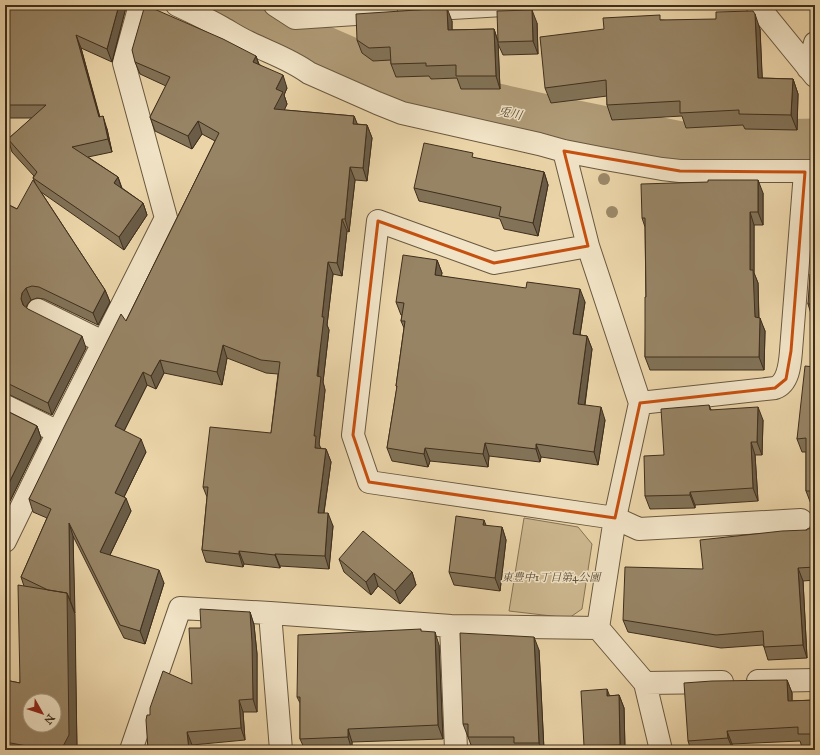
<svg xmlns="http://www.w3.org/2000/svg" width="820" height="755" viewBox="0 0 820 755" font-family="'IM FELL Great Primer','Noto Serif JP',serif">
<rect width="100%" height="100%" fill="#ead4a8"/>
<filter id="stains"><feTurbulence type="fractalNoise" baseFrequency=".005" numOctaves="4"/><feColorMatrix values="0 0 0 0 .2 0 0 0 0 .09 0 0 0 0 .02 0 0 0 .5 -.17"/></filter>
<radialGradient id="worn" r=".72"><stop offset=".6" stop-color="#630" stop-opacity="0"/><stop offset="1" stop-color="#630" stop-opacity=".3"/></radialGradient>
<path fill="#cdb890" stroke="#867356" d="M 524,518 L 578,527 L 592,544 L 582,609 L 569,618 L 509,611 Z"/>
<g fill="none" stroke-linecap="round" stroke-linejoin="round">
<path stroke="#b09c78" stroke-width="55" d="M 223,5 L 313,49 L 402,88 L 414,93 L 542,121 L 680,149 L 815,146"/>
<g stroke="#69583f" stroke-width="24">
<path id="minor" d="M 177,5 C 192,12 207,19 221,27 C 230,32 239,38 248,42 C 268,52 290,59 309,73 L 377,103 L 402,113 L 539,144 L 564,151 L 600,158 L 662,169 L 680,171 L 815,171
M 275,5 L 295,18 L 386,12
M 757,5 L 815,76
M 418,10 L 503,5
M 808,68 L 815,43
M 564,151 L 588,246 L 640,403 L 615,518 L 598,628 L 645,683 L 661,750
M 588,246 L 494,263 L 378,221 L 353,435 L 369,482 L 615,518 L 639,529 L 801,520
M 38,310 L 103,342
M 640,403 L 775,388 C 789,383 790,363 791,351 L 805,172
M 5,406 L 58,432
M 5,541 L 58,432 L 166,218 L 124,63 L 140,5
M 270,613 L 281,750
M 451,626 L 456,750
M 758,681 L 815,680
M 645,683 L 722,682
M 131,750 L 180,608 L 270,613 L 451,626 L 598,628"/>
</g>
<use href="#minor" stroke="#f1e3c6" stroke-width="22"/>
</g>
<g fill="#9b8868">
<circle cx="604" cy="179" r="6"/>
<circle cx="612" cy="212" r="6"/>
</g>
<path fill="#827257" stroke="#3e2e1c" d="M 5,5 L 126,5 L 126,7 L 112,62 L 81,48 L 100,117 L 107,129 L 112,152 L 88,157 L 118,177 L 122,188 L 143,203 L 147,215 L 124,250 L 41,192 L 105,290 L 110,302 L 98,325 L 44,299 L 37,298 L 31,300 L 27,305 L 26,308 L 86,348 L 52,415 L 10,395 L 5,394 L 5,203 L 17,209 L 36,185 L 33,178 L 34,176 L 12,152 L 8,139 L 32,118 L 5,118 Z
M 661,20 L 760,29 L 762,78 L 793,79 L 798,94 L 797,130 L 745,129 L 743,125 L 686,128 L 682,116 L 612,120 L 607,105 L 607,96 L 551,103 L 545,88 L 604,29 Z
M 452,21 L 452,30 L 494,29 L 498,41 L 537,23 L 538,54 L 503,55 L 498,44 L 500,89 L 461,89 L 457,78 L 431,79 L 429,76 L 396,77 L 391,64 L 391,60 L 373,61 L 362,53 L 357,40 Z
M 256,56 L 259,64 L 287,88 L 284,95 L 287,104 L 284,110 L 354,116 L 357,124 L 367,125 L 372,138 L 367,181 L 355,180 L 349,232 L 347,231 L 342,276 L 333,274 L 327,325 L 329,330 L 323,382 L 325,390 L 319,444 L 320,448 L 326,449 L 331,462 L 324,513 L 333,526 L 329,569 L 280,566 L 280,568 L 244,564 L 243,567 L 206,562 L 202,550 L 207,497 L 203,487 L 271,433 L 278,374 L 266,373 L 227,358 L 222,385 L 164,373 L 156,389 L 147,385 L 124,431 L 146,452 L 124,497 L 131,511 L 110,555 L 164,583 L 145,644 L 124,638 L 73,536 L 77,750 L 5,750 L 5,680 L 20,683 L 24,586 L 21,577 L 47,518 L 33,512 L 29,499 L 126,321 L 215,141 L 202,134 L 192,149 L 155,131 L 150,117 L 166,86 L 140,74 L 135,62 Z
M 474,158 L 544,172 L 548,185 L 538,236 L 504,229 L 500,219 L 419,201 L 414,188 Z
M 763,193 L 763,225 L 754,225 L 754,273 L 758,283 L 759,318 L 765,331 L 764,370 L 650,370 L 645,357 L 646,297 L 645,227 L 642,218 Z
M 437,260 L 442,273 L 441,276 L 585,302 L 580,335 L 587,336 L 592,349 L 585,405 L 605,420 L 598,465 L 541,457 L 540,462 L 489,456 L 488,467 L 430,461 L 428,467 L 392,461 L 387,448 L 397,387 L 396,386 L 404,328 L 401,321 L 402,315 L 401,315 L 396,302 Z
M 815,274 L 815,317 L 812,317 L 808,304 Z
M 815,367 L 815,504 L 811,504 L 806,491 L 806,452 L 802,452 L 797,439 Z
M 709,405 L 711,410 L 763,420 L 762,455 L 755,455 L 758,501 L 695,505 L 695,508 L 650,509 L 645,496 L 664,455 Z
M 5,410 L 37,426 L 41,438 L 10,501 L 5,499 Z
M 502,527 L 506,540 L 500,591 L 454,585 L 449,572 Z
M 815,528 L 815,580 L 803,581 L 807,658 L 768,660 L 764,647 L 763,645 L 721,648 L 628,632 L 623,620 L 703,569 L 807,530 Z
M 339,559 L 412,572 L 416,585 L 400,604 L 378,586 L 371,595 L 344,572 Z
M 250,612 L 254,625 L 257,654 L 257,712 L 243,712 L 245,740 L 192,745 L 192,750 L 148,750 L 150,715 L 192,684 L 201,628 Z
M 421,631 L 439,645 L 443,739 L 352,742 L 352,750 L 305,750 L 300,739 L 300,703 L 297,697 Z
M 539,650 L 544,750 L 473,750 L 463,724 Z
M 787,680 L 792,693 L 792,701 L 815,700 L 815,747 L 802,747 L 800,741 L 732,744 L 733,750 L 691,750 L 688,741 Z
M 619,695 L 624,708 L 625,750 L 586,750 L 584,746 L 610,696 Z"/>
<path fill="#6a5c47" stroke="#3e2e1c" d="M 119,5 L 126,5 L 126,7 L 112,62 L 107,49 Z
M 447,8 L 452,21 L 452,43 L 448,30 Z
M 532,10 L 537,23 L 538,54 L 533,41 Z
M 755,14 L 760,29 L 763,93 L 758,78 Z
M 494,29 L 498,42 L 500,89 L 496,76 Z
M 76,35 L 81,48 L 103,130 L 99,117 Z
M 256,56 L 260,69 L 253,62 Z
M 283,75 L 287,88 L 284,95 L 287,104 L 279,122 L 274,109 L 276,89 Z
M 793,79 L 798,94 L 797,130 L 791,115 Z
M 103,116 L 107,129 L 112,152 L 108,139 Z
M 354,116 L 359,128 L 353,124 Z
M 198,121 L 202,134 L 192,149 L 188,136 Z
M 367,125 L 372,138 L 367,181 L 363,168 Z
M 350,167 L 355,180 L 349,232 L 345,219 Z
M 544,172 L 548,185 L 538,236 L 533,223 Z
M 118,177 L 122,190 L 114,183 Z
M 758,180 L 763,193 L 763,225 L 758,212 Z
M 143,203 L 147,215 L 124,250 L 119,237 Z
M 750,212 L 754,225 L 754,273 L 758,283 L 759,330 L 755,317 L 750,270 Z
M 342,219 L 347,231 L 342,276 L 337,263 Z
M 437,260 L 442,273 L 439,288 L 435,275 Z
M 328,262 L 333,274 L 327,325 L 329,330 L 323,382 L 325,390 L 319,444 L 321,449 L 315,448 L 314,436 L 322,317 Z
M 26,288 L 31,300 L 27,305 L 26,311 L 21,299 L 22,293 Z
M 580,289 L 585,302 L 578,347 L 573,334 Z
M 105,290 L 110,302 L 98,325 L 93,313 Z
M 760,318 L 765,331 L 764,370 L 759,357 Z
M 82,336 L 86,348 L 52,415 L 48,403 Z
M 587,336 L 592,349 L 583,417 L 578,404 Z
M 223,345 L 227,358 L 222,385 L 217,372 Z
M 160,360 L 164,373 L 156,389 L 151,376 Z
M 143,372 L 147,385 L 120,439 L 115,426 Z
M 601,407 L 605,420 L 598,465 L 594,452 Z
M 758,407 L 763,420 L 762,455 L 757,442 Z
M 37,426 L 41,438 L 10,501 L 6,489 Z
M 141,439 L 146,452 L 120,505 L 115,493 Z
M 751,442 L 755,455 L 758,501 L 753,488 Z
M 485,443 L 489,456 L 488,467 L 483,454 Z
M 536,444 L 541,457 L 540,462 L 536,449 Z
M 425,448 L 430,461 L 428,467 L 424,454 Z
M 326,449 L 331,462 L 322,525 L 318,513 Z
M 690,492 L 695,505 L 695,508 L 690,495 Z
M 126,498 L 131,511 L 105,565 L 100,552 Z
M 328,513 L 333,526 L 329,569 L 325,556 Z
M 484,520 L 489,533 L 483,525 Z
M 69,523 L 73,536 L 75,613 L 70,600 Z
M 502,527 L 506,540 L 500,591 L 495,578 Z
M 239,551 L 244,564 L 243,567 L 239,554 Z
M 275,554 L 280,566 L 280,568 L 275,555 Z
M 798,568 L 803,581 L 807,658 L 803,645 Z
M 159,570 L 164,583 L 145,644 L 140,631 Z
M 412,572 L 416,585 L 400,604 L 395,591 Z
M 374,573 L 378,586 L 371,595 L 366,582 Z
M 67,593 L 75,614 L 77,750 L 61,750 Z
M 250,612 L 254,625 L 257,654 L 257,712 L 253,699 Z
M 435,632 L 439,645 L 443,739 L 438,725 Z
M 534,637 L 539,650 L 544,750 L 542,750 L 539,743 Z
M 787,680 L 792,693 L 792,714 L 788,701 Z
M 607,689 L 612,702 L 607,696 Z
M 619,695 L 624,708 L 625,750 L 622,750 L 620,745 Z
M 239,700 L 243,712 L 245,740 L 241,728 Z
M 348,729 L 352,742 L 352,750 L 348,737 Z
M 727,731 L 732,744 L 733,750 L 728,738 Z
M 187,732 L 192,745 L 192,750 L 189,750 Z"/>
<path fill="#978465" stroke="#3e2e1c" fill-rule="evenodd" d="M 5,5 L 119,5 L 107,49 L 76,35 L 99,117 L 103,116 L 108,139 L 72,147 L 118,177 L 114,183 L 143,203 L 119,237 L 33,178 L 37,172 L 8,139 L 46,105 L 5,105 Z
M 145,5 L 223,39 L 256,56 L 253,62 L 283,75 L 276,89 L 283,92 L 274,109 L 354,116 L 353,124 L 367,125 L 363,168 L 350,167 L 345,219 L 342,219 L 337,263 L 328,262 L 322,317 L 324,317 L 317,376 L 321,377 L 314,436 L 316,436 L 315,448 L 326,449 L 318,513 L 328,513 L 325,556 L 275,554 L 275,555 L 239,551 L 239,554 L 202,550 L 208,487 L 203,487 L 210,427 L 271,433 L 280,362 L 261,360 L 223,345 L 217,372 L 160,360 L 151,376 L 143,372 L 115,426 L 141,439 L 115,493 L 126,498 L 100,552 L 159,570 L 140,631 L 120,625 L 69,523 L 70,600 L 67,593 L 48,590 L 21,577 L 51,509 L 29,499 L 65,425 L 121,314 L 126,321 L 219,133 L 198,121 L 188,136 L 151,119 L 150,117 L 170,77 L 135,62 L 132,50 Z
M 447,8 L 448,30 L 494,29 L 496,76 L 456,76 L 456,65 L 426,66 L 426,63 L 391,64 L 390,47 L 369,48 L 357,40 L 356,14 Z
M 532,10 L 533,41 L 498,42 L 497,11 Z
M 753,11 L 755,14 L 758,78 L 793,79 L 791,115 L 739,114 L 739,110 L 680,113 L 680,101 L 607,105 L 606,80 L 545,88 L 540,37 L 604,29 L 603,18 L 660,15 L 660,20 L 716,19 L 716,12 Z
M 424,143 L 473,153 L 472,157 L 544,172 L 533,223 L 499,216 L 501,207 L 414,188 Z
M 33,180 L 105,290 L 93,313 L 39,287 L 32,286 L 26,288 L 22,293 L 21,299 L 23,305 L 28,309 L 82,336 L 48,403 L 5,382 L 5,203 L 17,209 Z
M 708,180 L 758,180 L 758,212 L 750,212 L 750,270 L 753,270 L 755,317 L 760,318 L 759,357 L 645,357 L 645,297 L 646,297 L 645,218 L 642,218 L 641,184 L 708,182 Z
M 403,255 L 437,260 L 435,275 L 526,288 L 527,282 L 580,289 L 573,334 L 587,336 L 578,404 L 601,407 L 594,452 L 536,444 L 536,449 L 485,443 L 483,454 L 425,448 L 424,454 L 387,448 L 397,386 L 396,386 L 405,321 L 401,321 L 404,303 L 396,302 Z
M 810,274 L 815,274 L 815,304 L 808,304 Z
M 805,366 L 815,367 L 815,491 L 806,491 L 806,438 L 797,439 Z
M 709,405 L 710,410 L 758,407 L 757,442 L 751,442 L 753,488 L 690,492 L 690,495 L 645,496 L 644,456 L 664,455 L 661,409 Z
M 5,410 L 37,426 L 6,489 L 5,489 Z
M 456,516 L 484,520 L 483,525 L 502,527 L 495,578 L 449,572 Z
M 815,528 L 815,567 L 798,568 L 803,645 L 764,647 L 763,631 L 716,635 L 623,620 L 625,567 L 703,569 L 700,540 L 782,531 L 807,530 L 807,529 Z
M 363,531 L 412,572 L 395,591 L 374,573 L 366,582 L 339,559 Z
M 18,585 L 67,593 L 69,735 L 61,750 L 49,750 L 5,742 L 5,680 L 20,683 ZM 30,701 L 54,701 L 54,725 L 30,725 Z
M 200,609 L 250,612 L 252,642 L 253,699 L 239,700 L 241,728 L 187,732 L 189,750 L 148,750 L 146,720 L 147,715 L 150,715 L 150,708 L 163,671 L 192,684 L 189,628 L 201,628 Z
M 421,629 L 421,631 L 435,632 L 438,725 L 348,729 L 348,737 L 300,739 L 300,697 L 297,697 L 298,635 Z
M 460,633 L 534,637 L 539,743 L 514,743 L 514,737 L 468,737 L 468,724 L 463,724 Z
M 787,680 L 788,701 L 815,700 L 815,734 L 798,734 L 798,727 L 727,731 L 728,738 L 688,741 L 684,683 L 712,681 Z
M 607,689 L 607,696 L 619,695 L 620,745 L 584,746 L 581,691 Z"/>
<path fill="none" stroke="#c6500f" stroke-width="3" stroke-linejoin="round" d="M 564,151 L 680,171 L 805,172 L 791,351 L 786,379 L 775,388 L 640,403 L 615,518 L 369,482 L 353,435 L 378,221 L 494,263 L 588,246 Z"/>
<g text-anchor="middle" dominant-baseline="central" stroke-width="3" stroke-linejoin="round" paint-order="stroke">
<g font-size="11" font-style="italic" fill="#5b4a33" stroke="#f1e3c6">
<text x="551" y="577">東豊中1丁目第4公園</text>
</g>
<g font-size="12" font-style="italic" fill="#5a4a33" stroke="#f1e3c6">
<text transform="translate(510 113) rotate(12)">兎川</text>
</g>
</g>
<rect width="820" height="755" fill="none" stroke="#ead4a8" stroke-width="20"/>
<rect x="6" y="6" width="808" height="743" fill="none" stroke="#3e2e1c" stroke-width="2"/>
<rect x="10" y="10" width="800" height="735" fill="none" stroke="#3e2e1c"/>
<g transform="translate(42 713) rotate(129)"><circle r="19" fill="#f1e3c6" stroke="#a99b82"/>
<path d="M0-3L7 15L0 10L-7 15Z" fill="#8f2418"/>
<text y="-6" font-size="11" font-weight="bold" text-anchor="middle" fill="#3e2e1c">N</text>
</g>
<rect width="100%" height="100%" filter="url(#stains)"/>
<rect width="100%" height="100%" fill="url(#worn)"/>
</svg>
